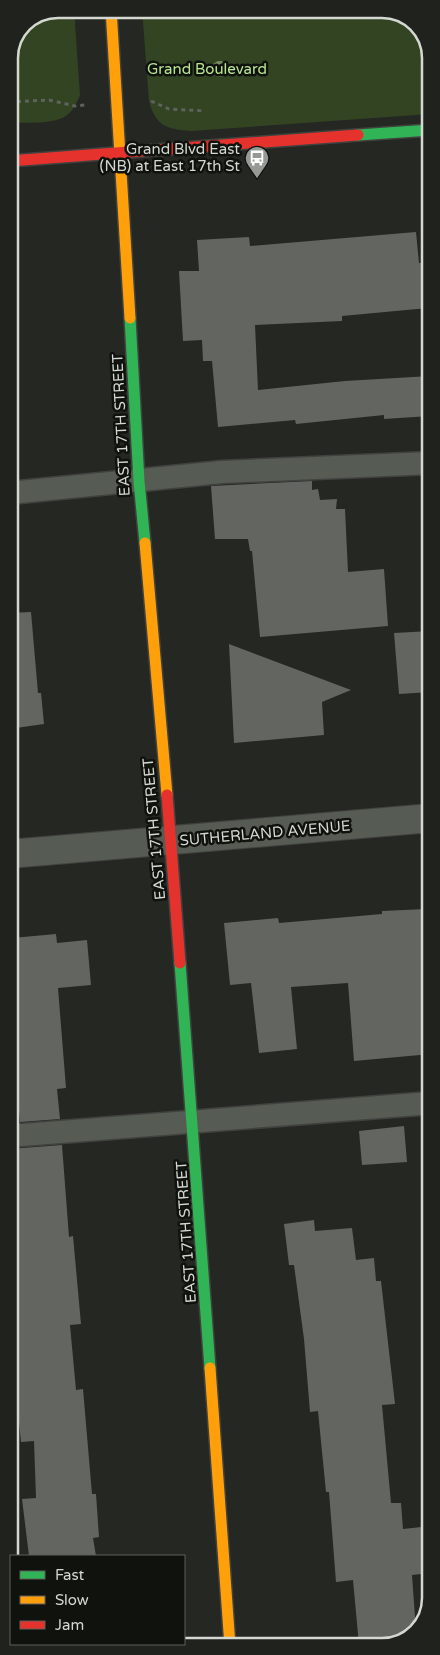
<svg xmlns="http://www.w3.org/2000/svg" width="440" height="1655" viewBox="0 0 440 1655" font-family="'Varela Round',sans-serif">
<rect width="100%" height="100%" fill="#242722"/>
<path fill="#334423" d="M 58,9 L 74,9 L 80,95 C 77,102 73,111 67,115 C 56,125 24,122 9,123 L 9,58 L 23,23 Z
M 142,9 L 388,9 L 415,21 L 430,48 L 430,114 L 191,131 C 166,129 156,126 149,101 Z"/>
<path fill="#636561" d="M 416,232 L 419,263 L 424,263 L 428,308 L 342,316 L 342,321 L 255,325 L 258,390 L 345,381 L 430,376 L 430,416 L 384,419 L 384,415 L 296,424 L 295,420 L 218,427 L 212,361 L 203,361 L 202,340 L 183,341 L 179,271 L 199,271 L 197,240 L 249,237 L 250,246 Z
M 312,481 L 312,490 L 318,489 L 320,500 L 337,499 L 336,509 L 345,509 L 348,572 L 384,569 L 388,626 L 260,637 L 252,551 L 250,551 L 248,539 L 215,539 L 211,486 Z
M 31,612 L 38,693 L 41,693 L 44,724 L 9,729 L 9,613 Z
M 431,631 L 431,692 L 399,694 L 394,633 Z
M 229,644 L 351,690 L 322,702 L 324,735 L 234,743 Z
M 426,909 L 429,943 L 431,942 L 431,1054 L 354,1061 L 348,983 L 291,987 L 297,1049 L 259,1053 L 251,983 L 230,985 L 224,923 L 278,918 L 279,923 L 382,914 L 382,911 Z
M 56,934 L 57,943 L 87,940 L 91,985 L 58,988 L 66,1088 L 57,1089 L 60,1119 L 20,1122 L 17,1086 L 9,1086 L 9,970 L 15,969 L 12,938 Z
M 404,1126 L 407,1162 L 362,1165 L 359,1131 Z
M 62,1145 L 69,1237 L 73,1236 L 81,1324 L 70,1325 L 76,1390 L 83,1389 L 92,1494 L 96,1494 L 99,1537 L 93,1538 L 96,1556 L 29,1556 L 22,1499 L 36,1498 L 34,1441 L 21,1442 L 10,1330 L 10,1273 L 17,1272 L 13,1242 L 15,1242 L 9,1172 L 9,1149 Z
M 314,1220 L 315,1231 L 352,1228 L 356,1260 L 374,1258 L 376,1281 L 381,1281 L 395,1404 L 382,1405 L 391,1503 L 401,1503 L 403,1529 L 431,1526 L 431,1573 L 412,1575 L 416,1631 L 392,1645 L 359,1645 L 353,1580 L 336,1582 L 329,1492 L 326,1492 L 318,1411 L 310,1412 L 304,1339 L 294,1265 L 289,1265 L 284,1224 Z"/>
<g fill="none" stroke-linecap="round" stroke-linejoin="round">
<g stroke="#40423f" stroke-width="25">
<path id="lane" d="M 9,493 L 222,472 L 431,463
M 9,1136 L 431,1103"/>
</g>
<g stroke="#40423f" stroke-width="30">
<path id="street" d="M 9,854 L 431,818"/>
</g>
<g stroke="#40423f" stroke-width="14">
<path id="fast" d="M 358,135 L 430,130
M 130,318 L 139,481 L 145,543
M 180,963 L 210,1368"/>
</g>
<g stroke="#40423f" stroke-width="14">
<path id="slow" d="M 111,9 L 130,318
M 145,543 L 167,795
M 210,1368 L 230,1646"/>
</g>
<g stroke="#40423f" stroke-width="14">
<path id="jam" d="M 9,161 L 358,135
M 167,795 L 180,963"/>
</g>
<path stroke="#5f625d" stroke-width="3" stroke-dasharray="4 4" stroke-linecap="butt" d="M 151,101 L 169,109 L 205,111
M 9,102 L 49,100 L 75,106 L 85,105"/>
<use href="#lane" stroke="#565b53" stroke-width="22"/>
<use href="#street" stroke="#565b53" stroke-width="28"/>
<use href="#fast" stroke="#30b455" stroke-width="11"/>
<use href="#slow" stroke="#ff9f0a" stroke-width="11"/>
<use href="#jam" stroke="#e5322d" stroke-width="11"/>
</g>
<circle fill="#769060" cx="220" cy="69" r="8"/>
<defs>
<g id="bus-pin" transform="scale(1.25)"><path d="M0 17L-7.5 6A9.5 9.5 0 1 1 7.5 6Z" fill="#969a94" stroke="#0f120d"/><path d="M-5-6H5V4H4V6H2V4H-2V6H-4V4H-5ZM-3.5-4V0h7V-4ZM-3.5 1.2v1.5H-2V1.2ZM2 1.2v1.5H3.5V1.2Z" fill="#fff"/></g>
</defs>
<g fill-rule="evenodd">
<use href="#bus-pin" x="257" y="158"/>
</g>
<g text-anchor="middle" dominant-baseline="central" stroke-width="5" stroke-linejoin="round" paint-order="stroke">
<g font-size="15" fill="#b9e693" stroke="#0f120d">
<text x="207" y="69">Grand Boulevard</text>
</g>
<g font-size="15" fill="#d4d8d1" stroke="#0f120d" text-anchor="end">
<text x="240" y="149">Grand Blvd East<tspan x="240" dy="17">(NB) at East 17th St</tspan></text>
</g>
<g font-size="15" fill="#d4d8d1" stroke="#0f120d">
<text transform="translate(121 425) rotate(-93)">EAST 17TH STREET</text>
<text transform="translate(154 829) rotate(-95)">EAST 17TH STREET</text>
<text transform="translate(265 833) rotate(-5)">SUTHERLAND AVENUE</text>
<text transform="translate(186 1232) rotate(-94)">EAST 17TH STREET</text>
</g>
</g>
<path d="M0 0H440V1655H0ZM58 18H382A40 40 0 0 1 422 58V1598A40 40 0 0 1 382 1638H58A40 40 0 0 1 18 1598V58A40 40 0 0 1 58 18Z" fill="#1f221d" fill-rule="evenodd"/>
<path fill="none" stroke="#d4d8d1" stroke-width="2.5" d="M58 18H382A40 40 0 0 1 422 58V1598A40 40 0 0 1 382 1638H58A40 40 0 0 1 18 1598V58A40 40 0 0 1 58 18Z"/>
<rect x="10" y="1555" width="175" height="90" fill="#0f120d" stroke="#5e615b"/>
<rect x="20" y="1571" width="25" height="8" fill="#30b455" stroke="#5e615b"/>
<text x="55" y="1580" font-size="15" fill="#d4d8d1">Fast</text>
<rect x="20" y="1596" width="25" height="8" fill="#ff9f0a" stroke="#5e615b"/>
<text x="55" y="1605" font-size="15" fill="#d4d8d1">Slow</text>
<rect x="20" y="1621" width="25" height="8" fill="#e5322d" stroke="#5e615b"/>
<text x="55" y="1630" font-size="15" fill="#d4d8d1">Jam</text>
</svg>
